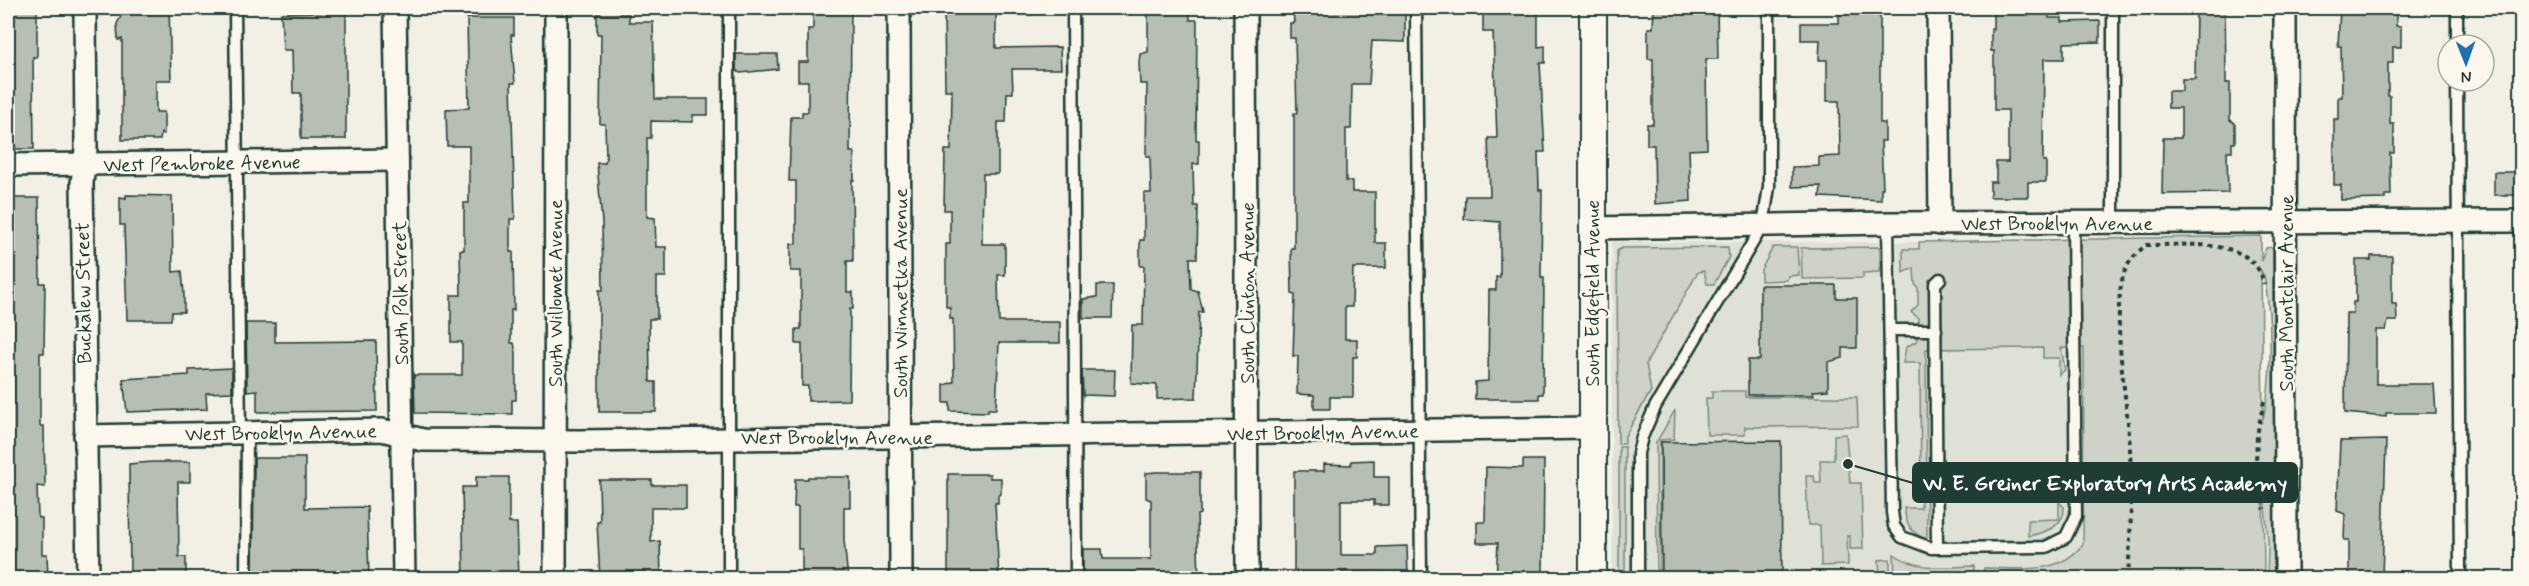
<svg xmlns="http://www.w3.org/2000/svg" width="2529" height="586" viewBox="0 0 2529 586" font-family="Mynerve,sans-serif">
<rect width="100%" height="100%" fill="#f2f0e5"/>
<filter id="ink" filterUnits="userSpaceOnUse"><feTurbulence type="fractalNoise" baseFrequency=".0167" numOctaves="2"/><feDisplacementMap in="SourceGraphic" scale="12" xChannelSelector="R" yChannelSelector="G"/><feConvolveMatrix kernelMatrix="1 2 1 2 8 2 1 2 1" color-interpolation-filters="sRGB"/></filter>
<g filter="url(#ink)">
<polygon fill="#e0e1d6" points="1612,242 1919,242 1918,349 2084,347 2082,578 1612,578"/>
<g fill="#cfd2c8" stroke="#77887e" stroke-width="1.5" fill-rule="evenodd">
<path d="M2261,236v25l5,-13 6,-1 1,3 1,328h-7l1,-36 -5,-59 1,95h-280v-10c36,0 75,8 99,-24l1,-196h-23l4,22 -6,5v-17h-16v-10l-117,1 1,190c-16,-5 -21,-15 -23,-31h17l-1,-145h-17l3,-16 11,-6 1,-23 -7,-6 7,-7v-17l-3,-4 -1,-16 -11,5v-24h16v-7zM2261,271l3,5c8,43 9,101 -1,143z"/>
<polygon points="1728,247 1729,257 1714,284 1707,284 1704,271 1698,272 1646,364 1651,391 1625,436 1625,444 1618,444 1617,251 1622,248"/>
<polygon points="1773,247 1797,247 1799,275 1788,276 1787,280 1761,281 1761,270"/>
<polygon points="1880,247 1880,272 1863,273 1863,278 1802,279 1801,248"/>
<polygon points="1712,391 1745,391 1745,397 1857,397 1858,426 1745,427 1745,435 1707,435 1706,398 1712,398"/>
<polygon points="1675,410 1674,439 1660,440 1660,578 1657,578 1656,443"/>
<polygon points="1846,434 1850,483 1861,483 1863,549 1850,549 1850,536 1847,536 1848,565 1821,566 1820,525 1808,525 1806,476 1814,476 1815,483 1821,483 1820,460 1834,460 1834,435"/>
<rect x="1619" y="447" width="6" height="131"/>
<path d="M2059,502l5,5c1,19 -19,26 -36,29v-16l31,-1z"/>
<path d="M1894,554c25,17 51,13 80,12v12h-79z"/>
<polygon points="1890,559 1890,578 1880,578 1879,560"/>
</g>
<g fill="#b7beb3" stroke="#1f3d34" stroke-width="1.5">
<polygon points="8,8 37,8 37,57 33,57 34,149 15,149 14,142 8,142"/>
<polygon points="121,8 169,8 171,80 156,80 156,112 164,112 164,134 161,133 160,140 122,140 122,39 118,40 117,24 121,16"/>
<polygon points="346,8 346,139 301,139 301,93 293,93 292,50 283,50 281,13 321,12 321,9"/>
<polygon points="813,8 851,8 850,152 854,152 854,180 852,180 853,261 847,261 847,292 853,292 853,309 850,309 849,400 808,401 808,386 802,386 802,344 796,344 796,329 801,329 801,271 790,271 790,244 796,244 796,181 789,181 791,117 802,117 802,112 808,112 808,81 798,81 798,62 808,62 808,29 813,29"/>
<polygon points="944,8 996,8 996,48 1060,47 1061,69 1012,69 1013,93 1007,93 1006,122 998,122 998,174 983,174 982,244 1005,244 1005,275 998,275 999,322 1060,322 1060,343 999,343 996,409 988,409 988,412 950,411 950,403 944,403 944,385 954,382 953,319 950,319 950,307 946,307 946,244 950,244 950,210 944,210 945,150 951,150 952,90 945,90"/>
<polygon points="1148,8 1190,11 1190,20 1197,20 1196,140 1199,140 1199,164 1193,164 1194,206 1198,206 1197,258 1190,258 1191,289 1198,291 1203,312 1199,312 1196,398 1157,399 1157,385 1131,383 1132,325 1143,325 1144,266 1140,266 1140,240 1144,240 1144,193 1151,193 1150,156 1146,156 1147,84 1140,84 1139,63 1140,54 1148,52"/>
<polygon points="1329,8 1405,8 1405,42 1372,41 1369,84 1352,84 1351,129 1346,129 1346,181 1352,181 1352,192 1375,192 1375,243 1386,243 1386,268 1353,268 1352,307 1345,307 1345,339 1357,339 1357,357 1353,357 1353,397 1330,397 1330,409 1314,409 1314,395 1297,394 1298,356 1293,356 1295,295 1292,294 1291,248 1294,248 1294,113 1297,113 1295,38 1290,38 1290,23 1294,23 1293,10"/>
<polygon points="1483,8 1538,8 1538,47 1545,46 1545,63 1540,63 1545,152 1538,152 1539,190 1542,190 1541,278 1544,278 1543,394 1539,394 1539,399 1475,399 1475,382 1488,381 1489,290 1496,290 1496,277 1500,277 1500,222 1464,219 1465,196 1490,196 1488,138 1497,138 1493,32 1483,32"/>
<polygon points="1654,8 1717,8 1718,59 1706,59 1707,149 1689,150 1691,201 1655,204 1654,145 1647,145 1647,124 1653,124 1653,59 1648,59 1648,28 1653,28"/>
<polygon points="1839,8 1880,8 1880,123 1885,123 1885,141 1881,141 1883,188 1881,188 1881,200 1820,197 1821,186 1792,187 1792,167 1819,166 1819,157 1840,156 1839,101 1827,101 1827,60 1819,60 1820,40 1801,40 1801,23 1839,23"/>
<polygon points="1993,8 2048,8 2049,18 2062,18 2062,22 2100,21 2100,42 2064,43 2064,59 2044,59 2043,161 2046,161 2046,182 2028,182 2028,197 1990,197 1990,182 1996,182 1996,162 2008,162 2008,110 1994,110 1994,51 1991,51 1991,29 1993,29"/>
<polygon points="2196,8 2225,8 2226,76 2226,83 2230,83 2230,120 2235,123 2235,143 2232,143 2232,151 2227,151 2228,193 2162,194 2163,138 2181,138 2181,108 2168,108 2168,91 2182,91 2182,79 2195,79"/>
<polygon points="2340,8 2396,8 2396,26 2401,26 2401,47 2393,47 2393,63 2388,63 2388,96 2390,96 2390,124 2394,124 2394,153 2390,153 2391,195 2385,195 2385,199 2341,200 2341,185 2334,185 2334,119 2338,119 2338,97 2342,97 2341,46 2338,46"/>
<polygon points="597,14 629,14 629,22 653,22 655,99 708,99 708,115 693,115 693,122 651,121 651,138 647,138 647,217 655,218 656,247 666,247 666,277 657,277 657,319 649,319 650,382 656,382 656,412 599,412 599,290 603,290 602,223 597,163 605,163 606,158 605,124 600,124 601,34 597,34"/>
<polygon points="467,18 514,18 514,35 511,35 515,83 511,83 515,219 510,219 510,252 513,252 514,310 511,310 511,343 514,343 516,353 516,400 512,400 512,414 415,413 414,375 462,375 462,342 451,342 451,295 461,295 460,250 464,250 464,203 469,203 469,146 447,146 446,109 469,108"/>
<polygon points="736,54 777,54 778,69 740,73 736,70"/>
<rect x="2494" y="172" width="22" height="23"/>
<polygon points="126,195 172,196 173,272 182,271 184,294 184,312 172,312 171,320 127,320 124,225 120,225 120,197 126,198"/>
<polygon points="13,198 39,198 40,283 45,283 44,353 40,353 40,426 44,426 45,487 37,486 38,518 42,518 42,554 47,554 48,579 8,579 8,203 14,204"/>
<polygon points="2371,256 2392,256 2392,304 2396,304 2397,321 2388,321 2386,330 2376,330 2376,384 2434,384 2436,413 2386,413 2386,417 2345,413 2346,313 2353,313 2353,302 2356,302 2356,260 2371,260"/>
<polygon points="1097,285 1113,285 1112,318 1083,318 1083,299 1097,297"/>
<polygon points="1760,285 1836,285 1836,298 1857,298 1857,348 1843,348 1843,358 1828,362 1828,390 1813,391 1814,395 1748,395 1748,360 1760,360"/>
<polygon points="246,323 275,323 275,342 376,341 377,411 257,412 257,390 247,391"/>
<polygon points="232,368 232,392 206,393 207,409 127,412 123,379 189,375 189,370"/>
<polygon points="1082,370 1115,370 1114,396 1083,395"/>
<polygon points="2386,440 2382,579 2349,579 2349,540 2344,540 2345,514 2337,511 2340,441"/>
<polygon points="1781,441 1782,579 1662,579 1661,442"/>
<polygon points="254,458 305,458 305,508 367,507 369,579 253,579"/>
<polygon points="1374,460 1374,477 1389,477 1389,505 1374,505 1374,500 1341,500 1341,555 1377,555 1377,547 1407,546 1408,577 1381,577 1381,573 1342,572 1342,579 1294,579 1294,471 1324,471 1324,464 1351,465 1351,461"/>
<polygon points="1523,460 1544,460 1543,572 1525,574 1525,579 1496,579 1498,543 1477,543 1477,522 1485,522 1486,467 1523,468"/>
<polygon points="152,462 190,462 190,482 178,482 179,557 186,557 186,579 130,579 129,464"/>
<polygon points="1156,472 1200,472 1200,514 1197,515 1199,579 1083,579 1083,549 1102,549 1103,559 1151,559 1151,500 1146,498 1146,473"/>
<polygon points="948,474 990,474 990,478 1001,478 1001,494 998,495 998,503 995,503 999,579 948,579"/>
<polygon points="476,477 509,477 509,523 517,523 519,579 464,579 462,487 476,487"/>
<polygon points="808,477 850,477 850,507 844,507 844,540 848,579 802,579 802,549 798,549 798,507 794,507 795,479 808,479"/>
<polygon points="599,480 652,480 652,485 686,485 686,508 651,508 651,542 660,541 661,579 600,579 597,522 600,522"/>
</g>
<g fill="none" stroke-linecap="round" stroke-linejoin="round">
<g stroke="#1f3d34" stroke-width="15">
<g id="service">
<polyline points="235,8 240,433"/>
<polyline points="729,8 729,578"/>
<polyline points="1073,8 1076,578"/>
<polyline points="1416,8 1421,578"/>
<polyline points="2457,8 2457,45"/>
<polyline points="2457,81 2460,578"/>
<polyline points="1888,223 1892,512 1894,526 1902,537 1931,548 2046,547 2066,537 2076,516 2073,223"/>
<polyline points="2113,223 2113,8"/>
<polyline points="1890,330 1936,330"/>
<polyline points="1937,548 1935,284 1940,279"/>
<polyline points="246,578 247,433"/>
<polyline points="1638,578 1638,453 1642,437 1655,407 1763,225 1769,187 1769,8"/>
</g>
</g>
<g stroke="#1f3d34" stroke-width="26">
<g id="minor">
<polyline points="85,8 86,149 82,183 88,578"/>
<polyline points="395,8 404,578"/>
<polyline points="899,8 901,578"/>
<polyline points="1245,8 1247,578"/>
<polyline points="1938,8 1940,224"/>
<polyline points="2285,8 2286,578"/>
<polyline points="8,165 397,160"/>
<polyline points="1592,228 1888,223 2522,221"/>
<polyline points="85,436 382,430 423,440 579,441 1591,428"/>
<polyline points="555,578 556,8"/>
</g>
</g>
<g stroke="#1f3d34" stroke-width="30">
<polyline id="tertiary" points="1593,8 1593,578"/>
</g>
<g stroke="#1f3d34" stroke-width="4" stroke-dasharray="4.5 4.5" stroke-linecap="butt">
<polyline points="2264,401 2257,435 2256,462 2264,509"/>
<path d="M2128,578c3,-51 5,-103 0,-155 -4,-40 -16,-112 -4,-150 4,-12 13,-20 22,-28 39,1 109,-10 118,40"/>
</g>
<use href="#service" stroke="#fbf7ec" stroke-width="10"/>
<use href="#minor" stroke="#fbf7ec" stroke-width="21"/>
<use href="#tertiary" stroke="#fbf7ec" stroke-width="26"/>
</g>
</g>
<g text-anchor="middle" stroke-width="5" stroke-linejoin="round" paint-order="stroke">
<g font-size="20" fill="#1f3d34" stroke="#fbf7ec">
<text transform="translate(202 163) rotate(-1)" y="7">West Pembroke Avenue</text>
<text x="2057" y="230">West Brooklyn Avenue</text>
<text transform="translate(83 293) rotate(-91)" y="7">Buckalew Street</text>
<text transform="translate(400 293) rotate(-91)" y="7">South Polk Street</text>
<text transform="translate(555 293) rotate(-90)" y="7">South Willomet Avenue</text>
<text transform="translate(900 293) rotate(-90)" y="7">South Winnetka Avenue</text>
<text transform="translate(1247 293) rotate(-90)" y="7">South Clinton Avenue</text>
<text transform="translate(1592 293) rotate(-90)" y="7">South Edgefield Avenue</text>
<text transform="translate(2286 293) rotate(-90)" y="7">South Montclair Avenue</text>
<text transform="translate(281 432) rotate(-1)" y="7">West Brooklyn Avenue</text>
<text transform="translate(1323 432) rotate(-1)" y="7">West Brooklyn Avenue</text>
<text x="837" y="444">West Brooklyn Avenue</text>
</g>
</g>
<path fill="none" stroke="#1f3d34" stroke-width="2" d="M1848 464L1913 483"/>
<circle fill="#1f3d34" stroke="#fbf7ec" stroke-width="2" cx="1848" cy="464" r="6"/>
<rect fill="#1f3d34" stroke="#1f3d34" stroke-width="2" x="1913" y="463" width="384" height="39" rx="6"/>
<g font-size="21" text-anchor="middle" font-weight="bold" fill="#fff">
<text x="2105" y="490">W. E. Greiner Exploratory Arts Academy</text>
</g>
<rect width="2529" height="586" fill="none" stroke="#fbf7ec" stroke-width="30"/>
<rect x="15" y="15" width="2499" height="556" fill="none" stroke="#1f3d34" stroke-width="2" filter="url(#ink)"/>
<g transform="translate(2466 63) rotate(179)"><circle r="28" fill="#fbf7ec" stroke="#a3ada2" stroke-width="1.5"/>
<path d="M0-4.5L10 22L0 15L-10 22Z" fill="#1f6fb2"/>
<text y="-9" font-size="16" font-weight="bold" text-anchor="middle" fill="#1f3d34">N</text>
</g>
</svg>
